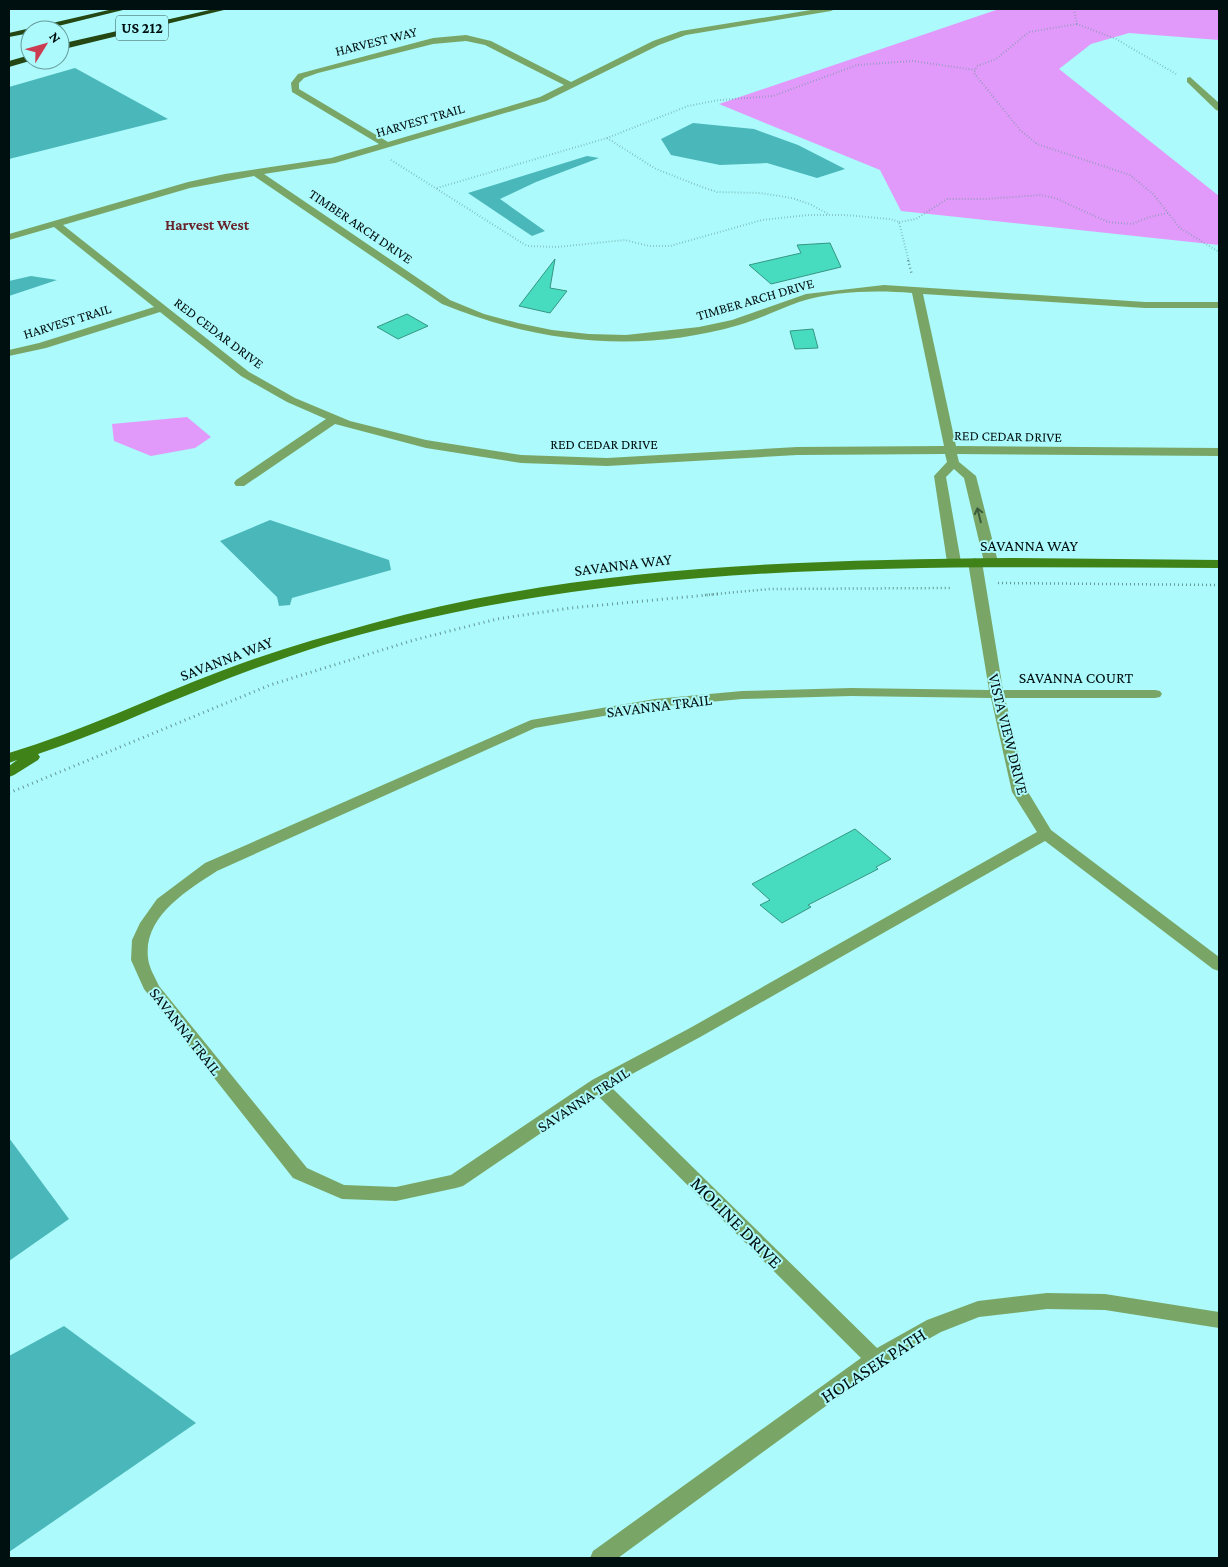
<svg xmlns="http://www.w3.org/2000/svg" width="1228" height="1567" viewBox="0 0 1228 1567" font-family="'Crimson Pro',serif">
<rect width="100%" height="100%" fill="#acfafb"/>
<g fill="#e19af9">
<polygon points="999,9 1219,9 1219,40 1129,33 1091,44 1059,69 1219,196 1219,245 901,211 880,170 719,104"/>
<polygon points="187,417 211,437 195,448 151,456 114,441 112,424"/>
</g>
<g fill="#4ab7ba">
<polygon points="75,68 168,119 9,159 9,87"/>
<polygon points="693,123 754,129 798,145 845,169 817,178 767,163 720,165 671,155 661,139"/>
<polygon points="587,156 599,158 536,182 500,199 545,231 532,236 468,193"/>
<polygon points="31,276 57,280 9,296 9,281"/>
<polygon points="270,520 389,560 391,570 292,598 290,605 279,606 277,597 220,541"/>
<polygon points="9,1138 69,1219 9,1261"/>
<polygon points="64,1326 196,1423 9,1552 9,1356"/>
</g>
<g fill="#47dcbf" stroke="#359783">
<polygon points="830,243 841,267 771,284 749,265 801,253 797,245"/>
<polygon points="555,259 550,288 567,291 550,313 519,306"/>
<polygon points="407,314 428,326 398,339 377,327"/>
<polygon points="813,329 818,348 795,349 790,331"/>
<polygon points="855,829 891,859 876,867 878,869 808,905 811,907 782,923 760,905 770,900 752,884"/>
</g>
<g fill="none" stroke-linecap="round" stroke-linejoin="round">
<g stroke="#65999a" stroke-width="2" stroke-dasharray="0.5 2.5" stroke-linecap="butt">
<polyline points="1074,9 1077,24 1116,39 1176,74"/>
<polyline points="1077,24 1029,32 996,59 977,66 974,73 1020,130 1037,144 1130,175 1153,194 1180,228 1219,252"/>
<polyline points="607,138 656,169 702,187 717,192 760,193 792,198 812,205 828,214"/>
<polyline points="391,160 527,246 557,247 625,240 649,246 670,246 762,220 808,215 844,215 890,219 899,222 909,262"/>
<polyline points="437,188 607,138 688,106 719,100 773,96 857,65 913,61 975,70"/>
<polyline points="899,222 916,219 947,199 985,199 1040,195 1055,198 1108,222 1132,224 1149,217 1168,213"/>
</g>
<g stroke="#65999a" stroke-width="2.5" stroke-dasharray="1 3" stroke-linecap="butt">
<polyline points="908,260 912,275"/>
<polyline points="998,583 1219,585"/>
<polyline points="705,595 770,589 952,588"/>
</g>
<polyline stroke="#65999a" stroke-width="3" stroke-dasharray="1 4" stroke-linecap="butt" points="9,793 270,685 414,640 497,619 570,608 718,594"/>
<g fill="#79a667" fill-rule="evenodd">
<path d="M817,9h18l-4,2 -145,24 -27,10 -113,56 -211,62 -71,11 186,126 34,14 34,9 34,7 37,4 37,1 73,-8 33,-7 74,-26 78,-9 261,17h74v6h-74l-222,-14 33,152 263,2v8l-262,-2 2,8 17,14 22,86 -7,4 -7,-4 -20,-84 -10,-9 -8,8 15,85 -7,4 -7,-4 -13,-86 13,-14 -2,-8 -148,1 -190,11 -86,-3 -95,-15 -91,-24 -91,62h-8l-2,-3 2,-3 90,-61 -39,-17 -46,-26 -81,-64 -114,36 -37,8v-6l30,-7 115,-36 -100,-80 -45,13v-6l179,-52 37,-8 106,-16 48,-14 -87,-52 -1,-9 7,-9 135,-36 33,-3 25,6 80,41 82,-41 28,-10zM466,41l19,4 79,40 -24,12 -152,45 -89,-53v-6l5,-5 14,-5 115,-29zM254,176l188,128c95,39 197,50 297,21 21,-6 40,-16 60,-23 35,-11 77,-12 113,-9l32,153 -147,1 -190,11 -86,-3 -95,-15 -76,-19 -55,-23 -46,-26 -186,-147 127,-37z"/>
<polygon points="1190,77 1219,103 1219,111 1216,110 1187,82 1187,78"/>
<path d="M975,558l7,4 21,128h152l5,1 2,3 -2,3 -5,1h-150l23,94 23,38 168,127v14l-6,-2 -168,-128 -343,195 -92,50 267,262 50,-28 51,-19 69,-8 58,1 114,18v16l-114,-18 -58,-1 -68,8 -38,15 -59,33 -264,193h-28l3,-7 268,-193 -264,-263 -134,91 -7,2 -60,13 -54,-2 -49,-21 -149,-189 -13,-29 1,-20 8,-17 17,-24 48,-36 326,-143 124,-21 87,-8 109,-3 138,2 -21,-128zM851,696l140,2 21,94 25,40 -347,196 -98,52 -141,95 -55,12 -52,-2 -37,-17 -148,-182c-4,-9 -10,-18 -11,-28 -5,-42 40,-68 69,-87l318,-143 120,-21 87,-8z"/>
</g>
<path fill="#3f8318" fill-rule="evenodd" d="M1012,558l207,2v8c-275,-1 -551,-9 -821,57 -65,15 -129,37 -191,62 -56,22 -111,48 -169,67l2,3 -2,3 -24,15 -5,2v-11l8,-6 -8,3v-10c73,-22 141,-55 212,-82 49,-19 99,-33 149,-47 208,-58 427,-64 642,-66z"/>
<g fill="#244713" fill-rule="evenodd">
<polygon points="113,9 127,9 42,30 30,30 30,33 9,37 9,33"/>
<polygon points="214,9 228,9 60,50 60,44"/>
<polygon points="30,55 30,60 33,60 9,67 9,61"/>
</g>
</g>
<defs><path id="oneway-shaft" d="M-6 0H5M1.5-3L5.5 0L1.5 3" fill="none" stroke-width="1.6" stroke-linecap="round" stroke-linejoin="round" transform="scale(1.25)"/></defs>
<use stroke="#3c5a3c" href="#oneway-shaft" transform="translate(979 515) rotate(-104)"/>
<g text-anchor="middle" stroke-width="4" stroke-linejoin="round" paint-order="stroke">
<g font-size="14" fill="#000f10" stroke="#acfafb">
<text transform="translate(376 41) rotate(-14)" y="5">HARVEST WAY</text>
<text transform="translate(420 120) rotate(-16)" y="5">HARVEST TRAIL</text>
<text transform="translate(361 226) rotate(34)" y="5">TIMBER ARCH DRIVE</text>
<text transform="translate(755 299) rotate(-16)" y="5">TIMBER ARCH DRIVE</text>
<text transform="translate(67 321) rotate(-17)" y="5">HARVEST TRAIL</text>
<text transform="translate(219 333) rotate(37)" y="5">RED CEDAR DRIVE</text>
<text transform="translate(1008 436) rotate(1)" y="5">RED CEDAR DRIVE</text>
<text x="604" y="449">RED CEDAR DRIVE</text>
</g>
<rect fill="#acfafb" stroke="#345656" stroke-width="1" x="116" y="15.5" width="52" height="25" rx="4"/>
<g font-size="15" font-weight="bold" fill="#000f10">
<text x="142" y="33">US 212</text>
</g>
<g font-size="15" font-weight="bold" fill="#69232a" stroke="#acfafb">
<text x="207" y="230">Harvest West</text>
</g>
<g font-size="16" fill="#000f10" stroke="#acfafb">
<text x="1029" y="551">SAVANNA WAY</text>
<text transform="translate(623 564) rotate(-7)" y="6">SAVANNA WAY</text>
<text transform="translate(226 658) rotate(-21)" y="6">SAVANNA WAY</text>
<text x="1076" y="683">SAVANNA COURT</text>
<text transform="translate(659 705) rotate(-7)" y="6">SAVANNA TRAIL</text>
<text transform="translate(1009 734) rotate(76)" y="6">VISTA VIEW DRIVE</text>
<text transform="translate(186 1031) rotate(52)" y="6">SAVANNA TRAIL</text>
<text transform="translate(583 1099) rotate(-33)" y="6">SAVANNA TRAIL</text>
</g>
<g font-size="19" fill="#000f10" stroke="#acfafb">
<text transform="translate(737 1222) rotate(45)" y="7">MOLINE DRIVE</text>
<text transform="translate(873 1365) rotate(-33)" y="7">HOLASEK PATH</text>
</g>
</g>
<rect width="1228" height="1567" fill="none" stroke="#000f10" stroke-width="20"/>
<g transform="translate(45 45) rotate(53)"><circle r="24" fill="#acfafb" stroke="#679c9d"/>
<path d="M0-4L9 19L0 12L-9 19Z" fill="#cc3c50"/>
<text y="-8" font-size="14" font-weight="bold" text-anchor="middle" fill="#000f10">N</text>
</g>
</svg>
